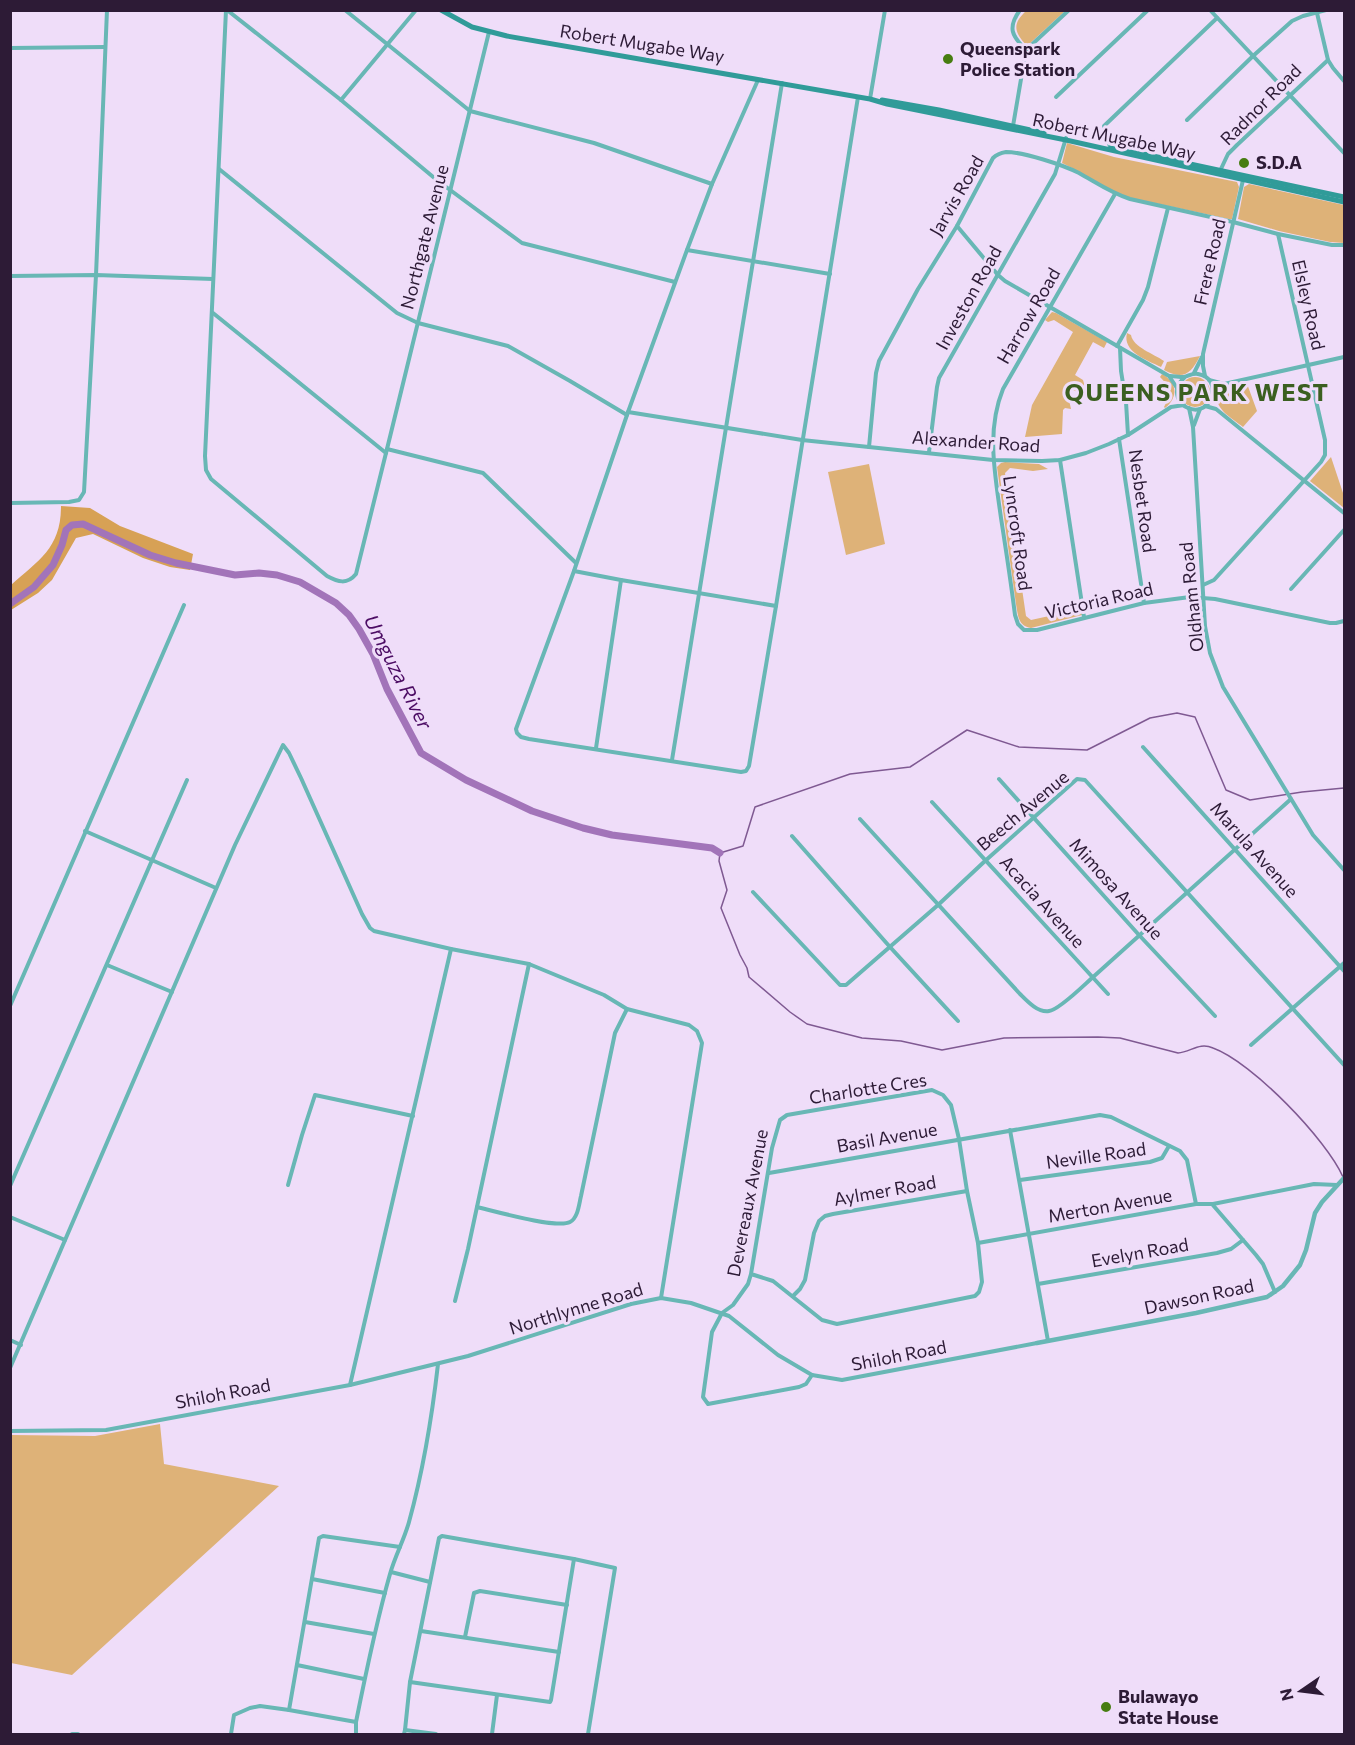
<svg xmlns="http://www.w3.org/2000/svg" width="1355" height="1745" viewBox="0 0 1355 1745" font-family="Commissioner,sans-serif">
<rect width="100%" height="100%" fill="#efddf9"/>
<g fill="#deb278">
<path d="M1026,11v-1l39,1 -38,35c-13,-14 -15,-22 -1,-35z"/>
<path d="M1067,143l47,14 123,25 2,5 -7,32h-3l-98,-21c-25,-8 -46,-24 -69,-35z"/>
<polygon points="1249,184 1344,205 1344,243 1330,242 1279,231 1238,219 1244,187"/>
<polygon points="1052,312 1056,313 1107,342 1104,348 1093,342 1075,375 1083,380 1086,390 1078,392 1073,390 1071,392 1069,400 1071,409 1065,408 1063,410 1062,434 1025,437 1032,405 1073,332 1054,320 1048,322 1045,320"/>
<path d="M1127,333l4,2c2,12 23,19 33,26l-3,6c-14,-7 -39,-15 -34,-34z"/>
<path d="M1200,356c-9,17 -16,25 -36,14l3,-8z"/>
<path d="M1162,374c15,8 17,23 3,34l-1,-1c7,-12 6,-21 -4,-30z"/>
<circle cx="1195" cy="392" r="15"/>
<path d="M1246,381l11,30 -14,16c-11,-9 -28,-17 -26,-33l9,-8z"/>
<polygon points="1331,457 1343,493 1344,508 1310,481"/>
<path d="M1005,462l34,2 9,5 -15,2 -23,-3 -5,5 21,143 5,4 50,-11 1,6 -51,13c-13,-2 -13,-13 -15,-24l-19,-137 4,-4z"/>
<polygon points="869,464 885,544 846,555 828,472"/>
<polygon points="160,1424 164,1464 279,1486 72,1675 11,1663 11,1435 95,1436"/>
</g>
<path fill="#d7a155" d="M61,506l29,2 30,18 73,28 -3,16 -20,-3 -27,-9 -50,-24 -17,4 -24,42 -14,13 -27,17v-25c28,-25 50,-37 50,-79z"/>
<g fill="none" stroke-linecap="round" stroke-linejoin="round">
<path stroke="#7f5992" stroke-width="1.5" d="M1343,1177c-16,-37 -91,-115 -130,-129 -14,-6 -22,4 -35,5l-58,-15 -22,-1 -94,1 -62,12 -41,-9 -39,-3 -55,-14 -17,-12 -41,-35 -2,-9 -7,-13 -19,-47 6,-18 -8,-29 1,-8 23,-7 12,-39 95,-33 60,-7 57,-37 52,17 68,3 63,-32 27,-5 18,4 31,73 24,10 52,-8 42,-4"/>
<polyline stroke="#a274b9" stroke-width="7" points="10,604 34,587 53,565 62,545 66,530 72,525 83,524 150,555 176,563 235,575 259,573 277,575 300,582 336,603 349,615 359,629 373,654 387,689 421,753 466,780 532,811 583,828 612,835 712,848 720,853"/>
<g stroke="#68b7b5" stroke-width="4">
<path d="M226,10l-21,446 1,14 5,9 116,97c11,6 20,9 29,-2l31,-125 96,24 93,90"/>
<polyline points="227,10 341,100 438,181 522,243 675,282"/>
<polyline points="345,10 470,111 594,143 712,184"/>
<path d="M1020,10c-13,18 -8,26 6,40l43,-40"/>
<polyline points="1210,10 1344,153"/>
<polyline points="1317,13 1328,60 1333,68 1344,81"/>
<polyline points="10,48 105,47"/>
<polyline points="758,80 712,184 687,250 628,412 574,571 516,729 517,733 521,737 529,739 741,772 746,771 749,766 776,606"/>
<polyline points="1056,97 1148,10"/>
<polyline points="870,99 885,10"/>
<polyline points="341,100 416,10"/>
<polyline points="1187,120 1253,56 1292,21 1303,16 1326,10"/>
<polyline points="1013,126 1026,50"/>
<polyline points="1110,147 1104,126 1217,18"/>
<polyline points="219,169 397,313 418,323 508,346 570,381 627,415"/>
<polyline points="1220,171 1228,154 1237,145 1328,60"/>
<path d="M1115,194l-112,195c-17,42 -8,85 -2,129 5,32 10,65 14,97l3,9 6,6h13l107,-27 46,-6 25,2 115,24h6l8,-2"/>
<polyline points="957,226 998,275 1005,281 1169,376 1177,388"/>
<polyline points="687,250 830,274"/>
<polyline points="10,276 96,275 213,279"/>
<polyline points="213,313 386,453"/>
<polyline points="1117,346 1143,300 1148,287 1168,208"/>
<polyline points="1120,348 1121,371 1126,402 1128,435"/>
<polyline points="1194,373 1202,357"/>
<path d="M1170,376c4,0 9,1 14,1 5,-1 8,-4 14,-3 26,4 14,44 -10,34 -5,-2 -8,-6 -10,-10 -3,-9 1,-16 7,-21"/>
<polyline points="1205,376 1203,366 1203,354 1243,180"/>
<polyline points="1209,380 1224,384 1344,357"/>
<polyline points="1205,406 1216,409 1344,513"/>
<polyline points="1189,408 1193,427 1205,626 1210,653 1223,687 1313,835 1344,870"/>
<polyline points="628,412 802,440 993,460 1042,461 1060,460 1086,453 1109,444 1128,435 1171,407 1184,405"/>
<polyline points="1194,425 1200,409"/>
<polyline points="1119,439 1144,603"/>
<path d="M869,447l7,-74 3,-12 39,-72 39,-63 36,-68c4,-4 7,-5 13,-6 18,0 57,13 73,21 18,10 32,20 51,26l103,23 45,12 54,11h12"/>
<polyline points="387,449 489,32"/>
<polyline points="929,452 937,387 939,378 1055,174 1066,138"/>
<polyline points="1060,460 1084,617"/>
<polyline points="10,503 69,502 79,500 84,492 96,275 107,10"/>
<polyline points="574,571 621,580"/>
<polyline points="1203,585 1214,580 1321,462 1325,455 1325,440 1278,234"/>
<polyline points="1291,589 1344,530"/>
<polyline points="1143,747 1344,971"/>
<polyline points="596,748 621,580 776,606 858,97"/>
<polyline points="672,760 782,83"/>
<polyline points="999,779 1139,935 1215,1016"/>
<polyline points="932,802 1108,994"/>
<path d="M860,819l160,175c7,7 18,19 29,17 10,-1 35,-26 43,-33l199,-179"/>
<polyline points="85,831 216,888"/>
<polyline points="792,836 890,947 958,1021"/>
<polyline points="753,892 840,985 846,985 938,905 985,861 1077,779 1085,780 1344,1065"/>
<polyline points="107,965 172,992"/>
<polyline points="10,1006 184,605"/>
<polyline points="1251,1045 1344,963"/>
<polyline points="1010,1130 1048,1341"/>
<polyline points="769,1173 1100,1115 1111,1117 1180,1151 1187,1160 1196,1204"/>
<polyline points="1020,1180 1150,1162 1162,1158 1169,1146"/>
<polyline points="288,1185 302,1135 315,1095 413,1116"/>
<polyline points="10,1186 187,780"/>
<polyline points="1213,1204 1314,1184 1337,1185"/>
<path d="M477,1207c17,4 80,22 93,15 8,-4 9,-18 11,-26l34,-163 12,-24"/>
<polyline points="10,1217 65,1240"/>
<polyline points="978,1243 1196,1204 1212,1204 1256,1255 1263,1264 1275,1292"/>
<polyline points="751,1274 773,1281 822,1320 837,1324 975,1296 979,1292 982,1282 978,1243 967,1191 959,1139 951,1105 943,1095 932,1090 787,1115 780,1120 772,1148 751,1274 748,1284 733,1305 722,1313 712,1332 703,1397 708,1404 799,1387 806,1384 812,1375 842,1380 1037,1343"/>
<polyline points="1038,1284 1217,1253 1231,1249 1243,1240"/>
<polyline points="793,1296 800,1289 805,1280 814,1233 819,1221 825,1216 833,1214 967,1191"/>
<polyline points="455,1301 468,1249 529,964"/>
<polyline points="10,1340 21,1345"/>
<polyline points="10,1368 235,845 283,745 289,753 301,778 362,914 370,928 374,931 451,949 529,964 604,995 627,1009 689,1025 697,1031 702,1043 661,1298"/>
<polyline points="350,1385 451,949"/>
<polyline points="10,1431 106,1430 350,1385 468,1356 631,1304 661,1298 691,1303 729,1316 778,1355 812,1375"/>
<polyline points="391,1572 430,1582"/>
<polyline points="312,1579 385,1593"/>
<polyline points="305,1622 374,1634"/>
<polyline points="421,1631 559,1652"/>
<polyline points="465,1637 474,1593 480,1591 567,1605"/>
<polyline points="297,1665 364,1679"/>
<polyline points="410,1682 550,1702 551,1700 574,1559"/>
<polyline points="289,1710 319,1538 323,1536 400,1547"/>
<polyline points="405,1730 410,1682 439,1538 442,1536 574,1559 615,1568 588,1734"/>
<polyline points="72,1734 78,1734"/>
<polyline points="231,1734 234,1715 250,1708 260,1706 289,1710 356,1722"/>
<path d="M356,1734v-12c10,-50 20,-99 34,-148 5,-18 14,-34 19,-52 14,-51 23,-105 29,-158"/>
<polyline points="404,1734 405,1730 436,1734"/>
<polyline points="492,1734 497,1695"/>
</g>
<polyline stroke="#68b7b5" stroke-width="4.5" points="1037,1343 1196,1313 1267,1297 1283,1286 1300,1265 1306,1250 1315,1213 1322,1202 1344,1178"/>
<g stroke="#309b99" stroke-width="5">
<polyline points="441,10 472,27 507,36 870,99 887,104 1066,140 1344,202"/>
<polyline points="882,100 939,110 1044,133"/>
<polyline points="1111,147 1344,197"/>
</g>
</g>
<g fill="#477d11" stroke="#efddf9" stroke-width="2">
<circle cx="948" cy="59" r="6"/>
<circle cx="1244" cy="163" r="6"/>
<circle cx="1106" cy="1707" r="6"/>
</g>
<g text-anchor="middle" stroke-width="6" stroke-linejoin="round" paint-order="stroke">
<g font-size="18" fill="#2d1b36" stroke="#efddf9">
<text transform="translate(642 44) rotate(9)" y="6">Robert Mugabe Way</text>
<text transform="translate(1261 105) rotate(-45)" y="6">Radnor Road</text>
<text transform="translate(1114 137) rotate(12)" y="6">Robert Mugabe Way</text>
<text transform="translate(957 196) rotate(-60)" y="6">Jarvis Road</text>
<text transform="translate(425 237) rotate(-76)" y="6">Northgate Avenue</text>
<text transform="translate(1210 262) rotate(-77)" y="6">Frere Road</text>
<text transform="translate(969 298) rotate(-61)" y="6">Investon Road</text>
<text transform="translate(1308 305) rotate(77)" y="6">Elsley Road</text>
<text transform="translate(1029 316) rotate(-60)" y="6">Harrow Road</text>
<text transform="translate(976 442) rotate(4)" y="6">Alexander Road</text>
<text transform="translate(1142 501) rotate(82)" y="6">Nesbet Road</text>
<text transform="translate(1017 533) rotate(82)" y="6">Lyncroft Road</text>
<text transform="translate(1192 597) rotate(-96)" y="6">Oldham Road</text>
<text transform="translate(1099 601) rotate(-13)" y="6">Victoria Road</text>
<text transform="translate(1023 811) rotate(-40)" y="6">Beech Avenue</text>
<text transform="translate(1254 850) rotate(48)" y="6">Marula Avenue</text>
<text transform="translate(1116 889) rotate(48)" y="6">Mimosa Avenue</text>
<text transform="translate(1042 902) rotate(48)" y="6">Acacia Avenue</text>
<text transform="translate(868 1089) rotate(-9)" y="6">Charlotte Cres</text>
<text transform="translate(887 1138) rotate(-10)" y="6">Basil Avenue</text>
<text transform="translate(1096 1156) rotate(-8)" y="6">Neville Road</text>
<text transform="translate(885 1191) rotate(-10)" y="6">Aylmer Road</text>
<text transform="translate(748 1203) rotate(-79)" y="6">Devereaux Avenue</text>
<text transform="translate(1110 1206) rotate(-10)" y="6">Merton Avenue</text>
<text transform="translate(1140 1253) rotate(-10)" y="6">Evelyn Road</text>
<text transform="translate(1199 1297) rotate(-12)" y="6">Dawson Road</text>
<text transform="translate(576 1309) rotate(-17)" y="6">Northlynne Road</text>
<text transform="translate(899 1356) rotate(-11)" y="6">Shiloh Road</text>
<text transform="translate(223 1394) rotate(-11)" y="6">Shiloh Road</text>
</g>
<g font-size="18" font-weight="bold" fill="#2d1b36" stroke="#efddf9" text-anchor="start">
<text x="960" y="55">Queenspark<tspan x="960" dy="21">Police Station</tspan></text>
<text x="1256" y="169">S.D.A</text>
<text x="1118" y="1703">Bulawayo<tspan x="1118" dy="21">State House</tspan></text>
</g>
<g font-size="20" font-style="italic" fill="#4c0d64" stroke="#efddf9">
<text transform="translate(398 672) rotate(63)" y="7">Umguza River</text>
</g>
<g font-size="24" font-weight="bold" letter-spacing="1.5" fill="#3b5f20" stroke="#efddf9">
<text x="1197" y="401">QUEENS PARK WEST</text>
</g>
</g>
<rect width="1355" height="1745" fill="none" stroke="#2d1b36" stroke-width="24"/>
<g transform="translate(1301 1691) rotate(256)" stroke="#efddf9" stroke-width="4.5" paint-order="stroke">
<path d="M0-4.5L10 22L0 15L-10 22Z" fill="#2d1b36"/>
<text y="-9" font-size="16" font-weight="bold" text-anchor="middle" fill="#2d1b36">N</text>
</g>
</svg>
